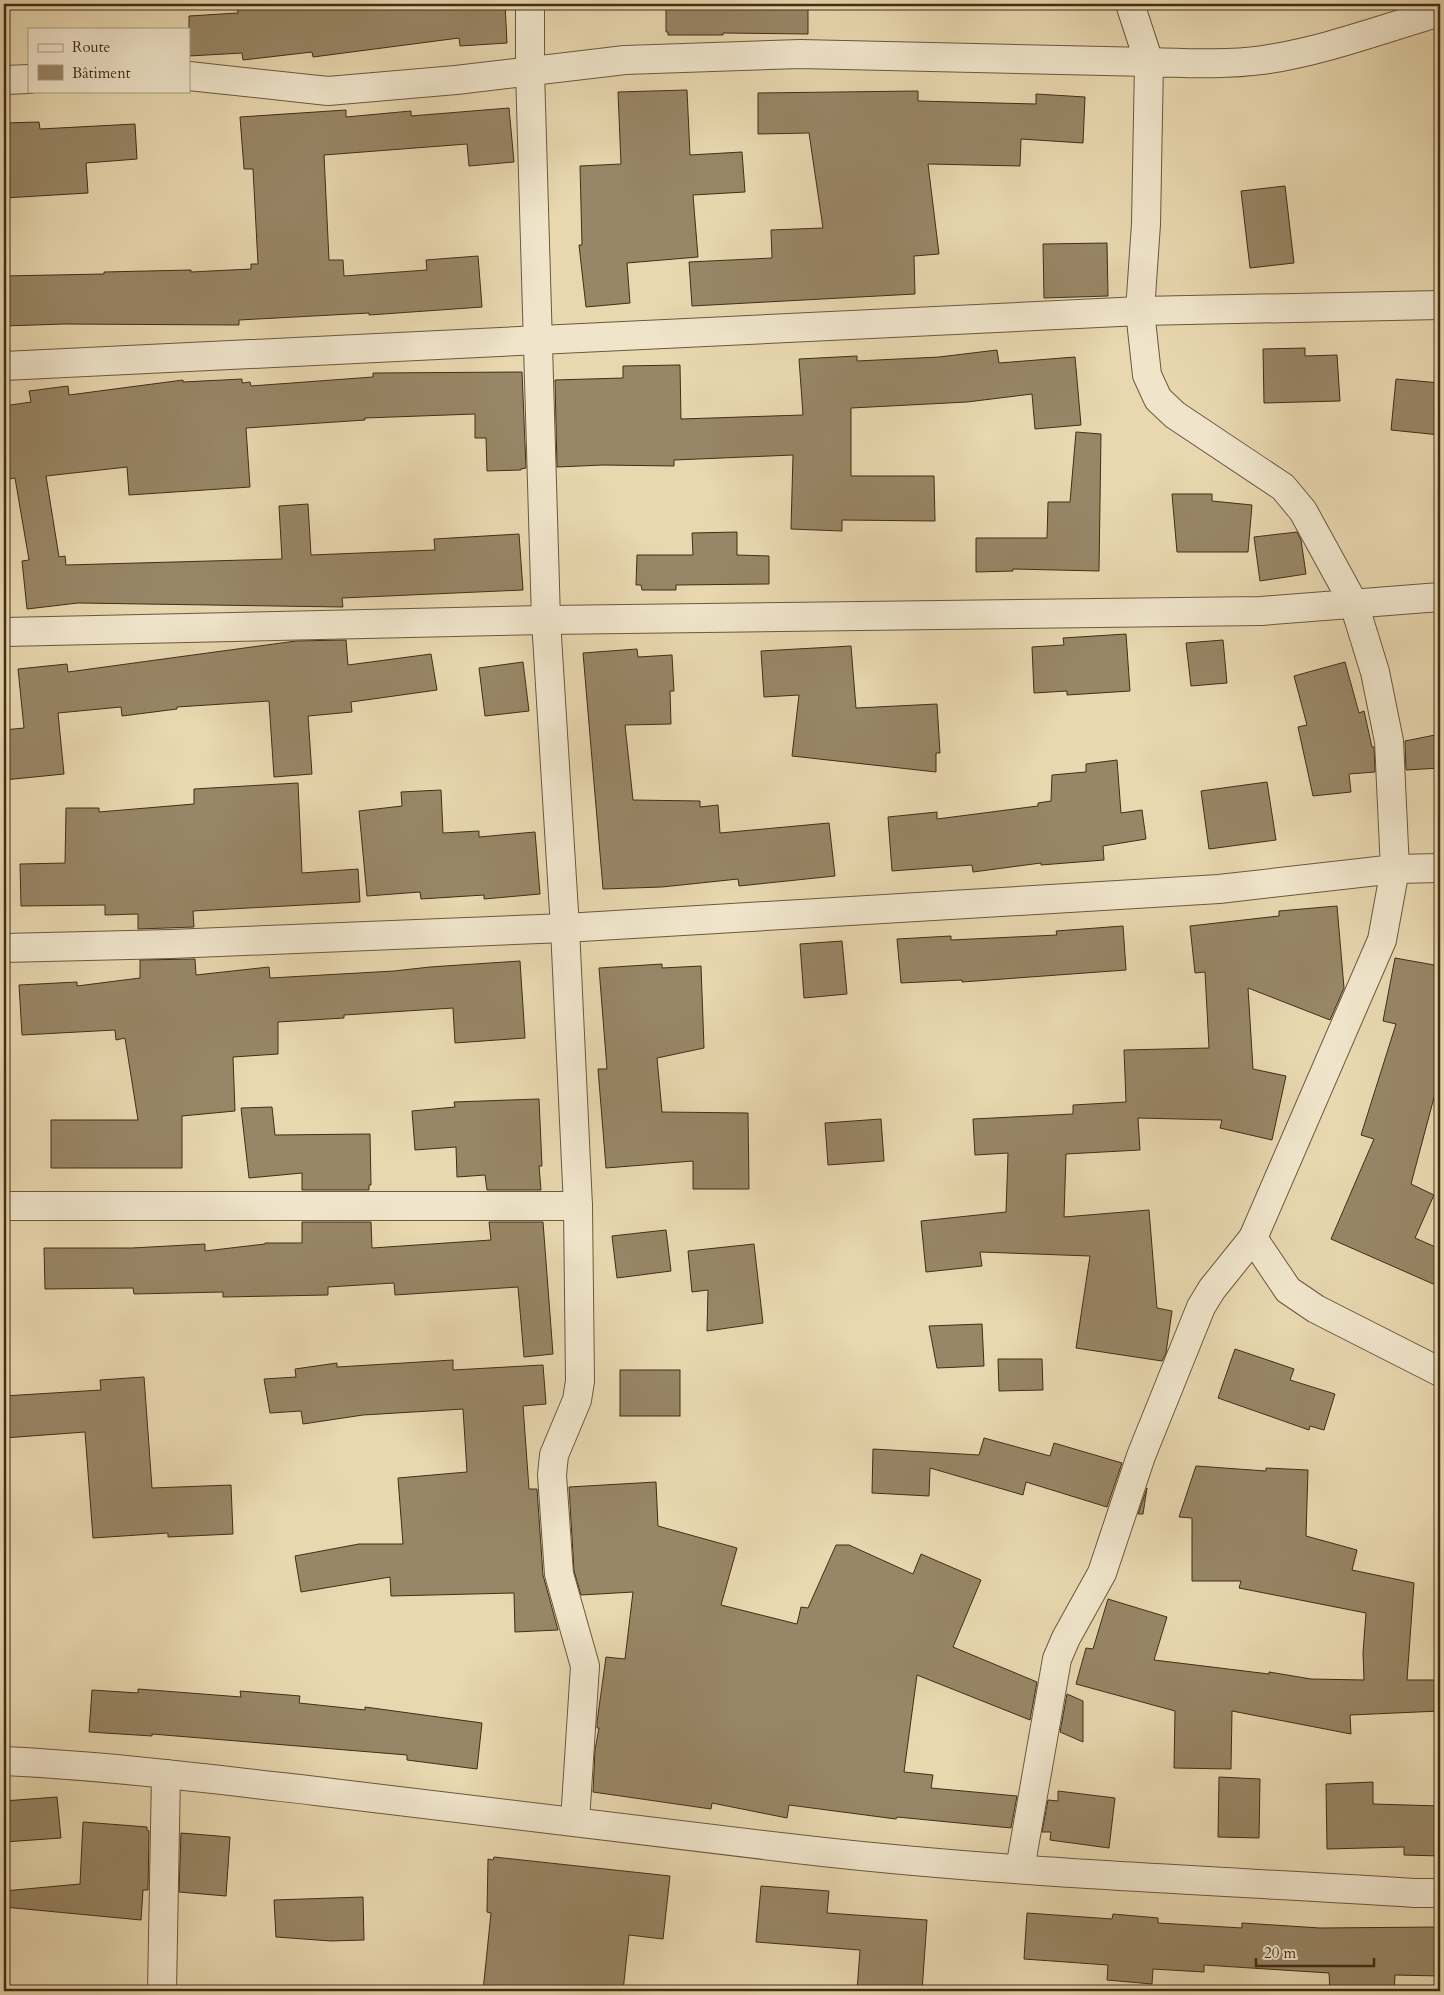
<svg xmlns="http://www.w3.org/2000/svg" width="1444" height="1995" viewBox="0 0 1444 1995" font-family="Cardo,serif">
<rect width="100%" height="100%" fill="#e8d7af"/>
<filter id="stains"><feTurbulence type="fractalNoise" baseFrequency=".004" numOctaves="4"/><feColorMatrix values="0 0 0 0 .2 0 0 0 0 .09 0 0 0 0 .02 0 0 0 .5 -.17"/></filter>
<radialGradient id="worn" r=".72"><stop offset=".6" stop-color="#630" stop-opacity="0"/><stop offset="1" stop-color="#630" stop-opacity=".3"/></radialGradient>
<g fill="#988666" stroke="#422e17">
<polygon points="237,4 505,4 507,43 460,46 459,38 313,57 312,52 243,60 242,53 189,56 189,16 238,13"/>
<polygon points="666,4 808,4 808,34 723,33 723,35 668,35 668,32 666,32"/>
<polygon points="687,90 690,155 742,152 745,192 693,195 698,257 627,263 630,303 586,307 579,245 582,245 580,166 621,164 618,92"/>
<polygon points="918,91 918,101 1036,104 1036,94 1085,97 1083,143 1021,139 1020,166 928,164 939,254 914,256 915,294 692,306 689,262 772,258 771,230 823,228 809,133 758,134 758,93"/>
<polygon points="509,108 514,162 469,166 467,144 324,155 329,260 343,260 344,276 427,270 426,260 478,256 482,307 369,315 369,313 239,320 239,325 64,324 4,326 4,276 104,274 104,272 191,270 191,272 251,269 251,264 258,264 253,169 244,169 240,117 346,110 346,117 411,111 411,116"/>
<polygon points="39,122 40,129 135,124 137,159 86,163 88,193 4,198 4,123"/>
<polygon points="1285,186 1294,263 1250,268 1241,191"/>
<polygon points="1107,243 1108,296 1044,298 1043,244"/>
<polygon points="1305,348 1305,356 1337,355 1340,401 1264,403 1263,349"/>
<polygon points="997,350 999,363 1075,357 1081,425 1035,429 1032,394 967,402 851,408 851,476 934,476 935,521 842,520 842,531 791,529 793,455 674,460 674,466 603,465 557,467 555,380 623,378 623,366 680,365 681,419 803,415 799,359 857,356 857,361 939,357"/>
<polygon points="522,372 526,468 521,469 521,470 487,471 486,438 475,438 475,414 365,418 365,420 246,428 250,487 129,495 127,467 46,476 59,557 65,556 66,565 282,559 279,506 308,504 311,555 435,550 434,539 519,534 523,590 342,598 343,607 78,603 27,609 22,561 29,560 15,478 4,480 4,406 31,402 29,391 68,386 69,395 183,380 183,382 242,379 242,383 250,382 251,386 373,377 373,373"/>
<polygon points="1396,379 1440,383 1440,435 1391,430"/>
<polygon points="1076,432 1101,434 1099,571 1013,569 1013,571 976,572 976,538 1047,538 1048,502 1070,502"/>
<polygon points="1172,494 1212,494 1212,501 1252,505 1248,552 1177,552"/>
<polygon points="737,532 737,555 769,556 769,584 676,585 676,590 642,590 641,585 636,585 637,555 693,555 692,533"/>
<polygon points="1297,532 1301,540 1306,574 1260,581 1254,537"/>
<polygon points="1126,634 1130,691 1067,695 1067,691 1034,693 1032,647 1064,645 1063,638"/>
<polygon points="346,640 348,665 431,654 437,690 351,702 352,712 308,716 312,774 274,777 269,701 177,707 177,709 122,716 121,707 58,713 64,774 4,780 4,730 24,728 18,669 67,664 68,672 296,641"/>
<polygon points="1223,640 1227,683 1191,686 1186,643"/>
<polygon points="851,646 856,708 937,704 940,753 936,753 936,772 792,756 799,695 764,697 761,651"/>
<polygon points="637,649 638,657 672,655 674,691 670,691 671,724 625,725 633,800 700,801 700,807 718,805 720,833 829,823 835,876 739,886 738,879 662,887 603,889 583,653"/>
<polygon points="523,662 529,711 485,716 479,668"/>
<polygon points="1345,662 1359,713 1364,711 1372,747 1374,747 1375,772 1349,774 1351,792 1313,796 1298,727 1307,725 1294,676"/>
<polygon points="1440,734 1440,768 1406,770 1405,741"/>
<polygon points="1117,760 1121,813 1142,810 1146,839 1103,846 1104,860 1041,865 1041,863 973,872 972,865 892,871 888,817 937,812 937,819 1038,806 1038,803 1051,801 1052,775 1086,772 1086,764"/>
<polygon points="1267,782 1276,840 1209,849 1201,791"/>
<polygon points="298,783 302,873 358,869 360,902 193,911 194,927 138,929 138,914 105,915 105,905 21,906 20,864 65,863 66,808 99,808 99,812 194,804 194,789"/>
<polygon points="441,790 443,833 479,831 479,837 535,832 540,894 484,899 484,895 421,899 420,892 367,896 359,811 402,806 401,792"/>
<polygon points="1337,906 1344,988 1330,1020 1248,988 1253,1069 1286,1076 1272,1140 1220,1128 1222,1120 1138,1118 1140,1150 1066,1154 1064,1217 1149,1210 1157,1308 1172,1311 1166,1353 1162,1361 1076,1348 1090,1256 980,1252 982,1266 926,1272 921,1221 1006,1212 1008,1153 975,1155 973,1119 1073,1114 1073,1105 1126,1102 1124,1050 1209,1048 1205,972 1195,973 1190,926 1279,916 1279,911"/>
<polygon points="1123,926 1126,970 962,982 962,980 901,983 897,939 951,936 951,940 1057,935 1056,931"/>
<polygon points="842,941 847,994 804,998 800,944"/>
<polygon points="1395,958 1440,966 1440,1089 1436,1090 1411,1184 1434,1195 1415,1238 1440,1249 1440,1287 1331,1239 1374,1139 1361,1135 1396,1024 1383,1021"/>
<polygon points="195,959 196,975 269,967 270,978 394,971 430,967 520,961 525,1038 455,1043 453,1008 344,1015 344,1018 278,1022 278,1054 233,1057 235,1111 182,1116 182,1168 51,1168 51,1120 138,1120 125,1038 116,1040 115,1030 22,1035 19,985 77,982 77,986 140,978 140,960"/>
<polygon points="662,964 662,968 701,966 704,1048 657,1058 662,1112 748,1113 749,1189 693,1189 693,1161 606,1168 598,1069 607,1069 599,968"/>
<polygon points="539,1099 542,1166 539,1166 541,1190 487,1190 485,1175 457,1177 456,1147 415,1150 412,1111 455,1107 454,1102"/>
<polygon points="272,1107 275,1135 370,1134 371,1185 369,1185 369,1190 302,1190 302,1173 249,1178 241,1108"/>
<polygon points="881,1119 884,1161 828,1165 825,1123"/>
<polygon points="302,1222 371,1222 372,1248 491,1240 489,1222 543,1222 553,1354 524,1357 518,1287 395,1295 394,1283 328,1287 328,1295 223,1297 223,1292 134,1294 133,1288 45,1289 44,1248 132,1248 205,1244 205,1251 265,1244 265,1243 302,1243"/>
<polygon points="666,1230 671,1271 617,1278 612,1236"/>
<polygon points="754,1244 763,1323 707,1331 708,1290 692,1292 688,1251"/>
<polygon points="982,1324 984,1366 937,1368 929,1326"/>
<polygon points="1235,1349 1294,1369 1290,1380 1335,1394 1324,1430 1310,1426 1309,1430 1218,1398"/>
<polygon points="998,1359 1042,1359 1043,1390 999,1391"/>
<polygon points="453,1360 453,1370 543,1365 546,1404 523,1406 529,1489 537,1489 543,1575 558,1630 515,1632 514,1593 391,1596 390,1577 301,1592 295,1556 359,1544 403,1544 398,1478 467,1472 463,1409 363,1415 303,1424 301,1411 270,1413 264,1379 296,1377 295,1369 337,1363 337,1367"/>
<rect x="620" y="1370" width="60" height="46"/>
<polygon points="144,1377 152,1488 231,1485 233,1534 168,1537 168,1533 93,1538 85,1432 4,1438 4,1396 101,1390 100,1380"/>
<polygon points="984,1438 1050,1456 1054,1443 1122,1463 1107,1507 1026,1482 1023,1495 930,1468 929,1496 872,1493 873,1449 979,1455"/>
<polygon points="1196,1466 1266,1471 1266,1468 1308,1470 1306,1536 1357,1550 1352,1570 1414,1583 1407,1680 1440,1680 1440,1711 1350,1715 1351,1734 1232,1711 1231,1769 1174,1768 1175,1711 1076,1684 1086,1648 1093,1649 1108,1599 1167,1617 1154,1660 1269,1674 1269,1672 1311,1679 1364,1680 1363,1653 1366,1613 1239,1588 1241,1581 1192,1581 1192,1518 1179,1517"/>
<polygon points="656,1482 658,1526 737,1548 721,1605 797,1624 801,1607 808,1608 836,1545 849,1545 913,1574 921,1554 981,1580 953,1647 1037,1682 1030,1720 917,1675 904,1772 933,1775 931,1788 1017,1796 1011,1828 897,1817 896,1819 789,1805 787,1818 712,1803 711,1809 593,1792 595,1750 599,1728 597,1728 597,1722 606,1657 625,1659 633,1592 581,1595 574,1571 569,1487"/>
<polygon points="1147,1488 1143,1514 1138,1514"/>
<polygon points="138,1689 241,1697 240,1691 300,1696 299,1703 365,1710 365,1707 482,1723 477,1769 407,1760 407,1755 152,1734 152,1736 89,1732 92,1690 138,1693"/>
<polygon points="1067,1694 1083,1701 1083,1742 1060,1732"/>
<polygon points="1219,1777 1260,1779 1259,1838 1218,1837"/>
<polygon points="1373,1782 1373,1804 1440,1806 1440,1856 1404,1855 1404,1847 1327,1849 1326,1784"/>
<polygon points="1058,1791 1115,1798 1109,1848 1050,1840 1051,1832 1042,1832 1048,1800 1058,1801"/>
<polygon points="57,1797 61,1838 4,1842 4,1801"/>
<polygon points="83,1822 147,1827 147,1830 149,1831 148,1890 143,1890 141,1920 4,1907 4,1891 80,1884"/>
<polygon points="181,1833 230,1837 226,1896 179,1892"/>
<polygon points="494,1857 670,1876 663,1939 629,1935 623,1991 483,1991 491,1913 487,1912 488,1859 493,1860"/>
<polygon points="761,1886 829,1891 827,1913 927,1920 922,1991 857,1991 860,1950 756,1942"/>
<polygon points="363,1897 364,1940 331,1941 276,1937 274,1900"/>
<polygon points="1027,1913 1112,1919 1113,1914 1158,1918 1158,1923 1242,1928 1242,1923 1320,1928 1440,1927 1440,1976 1395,1975 1394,1991 1330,1991 1329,1973 1204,1965 1204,1972 1153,1969 1152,1984 1107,1980 1108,1965 1024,1959"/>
</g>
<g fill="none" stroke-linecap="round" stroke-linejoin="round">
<g stroke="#6c583d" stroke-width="30">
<g id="minor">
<polyline points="530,4 530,71 546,620 565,928 578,1206 580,1381 577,1400 554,1455 552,1475 559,1574 585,1666 575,1821"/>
<path d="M1440,12c-58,17 -116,39 -177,48 -37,5 -76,3 -114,2l-3,162 -6,87 7,64 11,24 17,16 108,72 20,24 51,93 21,68 14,69 6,128 -13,71 -129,298 35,52 28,19 124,63"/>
<polyline points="189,76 328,91 456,80 625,60 800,54 1149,62 1130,4"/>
<polyline points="4,80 29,79"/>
<polyline points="4,366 1140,311 1440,305"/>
<polyline points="4,632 546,620 1261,611 1440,597"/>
<polyline points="4,948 171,944 565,928 1219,889 1395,869 1440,868"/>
<polyline points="4,1206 578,1206"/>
<polyline points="1020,1869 1057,1659 1066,1638 1102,1573 1141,1456 1201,1307 1212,1289 1253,1238"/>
<polyline points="162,1991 166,1774"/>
</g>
</g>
<g stroke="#6c583d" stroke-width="30">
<path id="tertiary" d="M4,1761c104,5 208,18 312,30 160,18 320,39 481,58 205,24 412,31 618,44h25"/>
</g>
<use href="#minor" stroke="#f0e5cb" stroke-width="28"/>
<use href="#tertiary" stroke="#f0e5cb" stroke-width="28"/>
</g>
<rect width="1444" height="1995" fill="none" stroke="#e8d7af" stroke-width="20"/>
<rect x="5" y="5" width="1434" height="1985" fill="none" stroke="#422e17" stroke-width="2.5"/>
<rect x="10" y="10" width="1424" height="1975" fill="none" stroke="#422e17"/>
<rect x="28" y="28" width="162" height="65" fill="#f0e5cb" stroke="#aa9c83"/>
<rect x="38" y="44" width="25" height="8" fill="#f0e5cb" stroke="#aa9c83"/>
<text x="72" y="52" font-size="15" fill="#422e17">Route</text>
<rect x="38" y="65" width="25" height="15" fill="#988666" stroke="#aa9c83"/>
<text x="72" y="78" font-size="15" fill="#422e17">Bâtiment</text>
<path d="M1256 1958v8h118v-8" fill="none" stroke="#422e17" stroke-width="2.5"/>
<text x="1264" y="1958" font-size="15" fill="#422e17" stroke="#f0e5cb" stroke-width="4" paint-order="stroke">20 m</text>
<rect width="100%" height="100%" filter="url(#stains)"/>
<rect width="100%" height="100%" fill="url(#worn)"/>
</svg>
